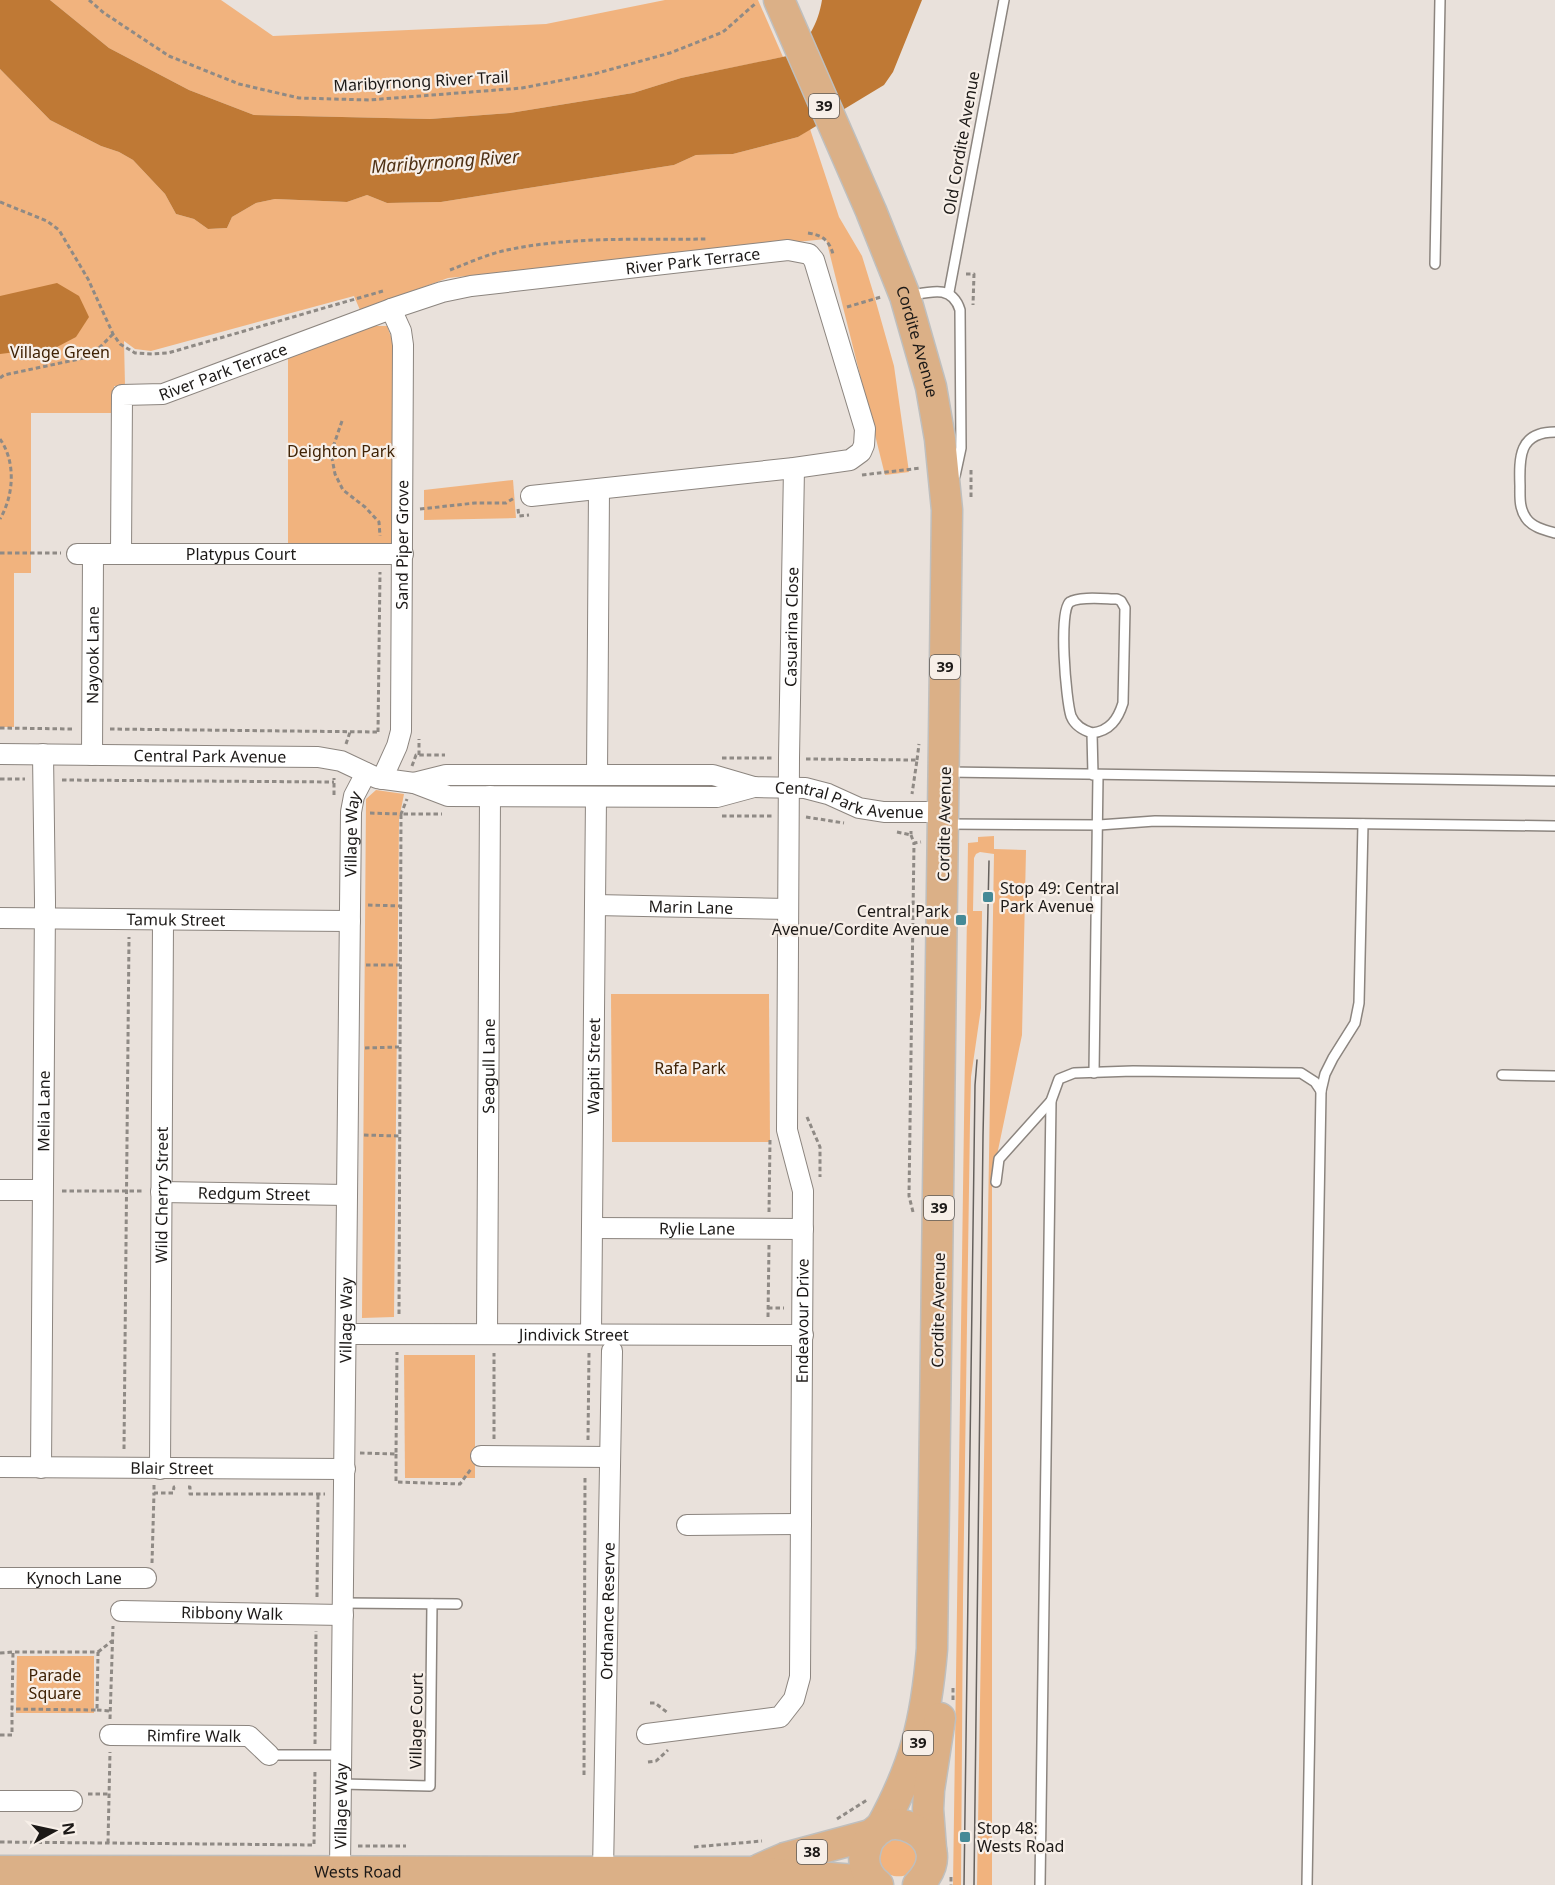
<svg xmlns="http://www.w3.org/2000/svg" width="1555" height="1885" viewBox="0 0 1555 1885" font-family="'Noto Sans',sans-serif">
<rect width="100%" height="100%" fill="#e9e1db"/>
<g fill="#f1b37e">
<polygon points="50,0 221,0 273,36 546,24 665,0 758,0 783,57 681,78 633,93 510,113 430,119 254,115 189,90 109,48"/>
<polygon points="0,69 50,120 101,146 119,152 133,160 165,194 176,214 194,219 208,229 227,228 232,217 256,203 275,199 347,202 367,195 387,203 441,202 674,165 696,155 733,154 798,137 810,129 839,217 862,256 874,295 894,366 909,472 885,475 826,239 448,278 360,310 354,296 151,351 135,349 124,341 125,386 114,386 114,413 31,413 31,573 14,573 14,727 0,727"/>
<polygon points="372,326 387,326 393,342 395,545 288,545 288,357"/>
<polygon points="513,480 516,518 424,520 424,490"/>
<polygon points="376,790 404,794 399,819 394,1317 362,1318 366,799"/>
<polygon points="994,836 994,849 1026,850 1022,1035 992,1179 992,1885 977,1885 994,854 980,852 976,854 974,858 973,911 982,911 981,1008 971,1077 970,1120 963,1598 961,1885 953,1885 968,843 978,842 978,837"/>
<polygon points="611,994 769,994 770,1142 612,1142"/>
<polygon points="404,1355 475,1355 475,1478 405,1478"/>
<polygon points="17,1656 94,1656 94,1713 16,1713"/>
<path d="M887,1839h21l10,17 -7,17c-16,9 -37,-1 -32,-21 1,-5 5,-9 8,-13z"/>
</g>
<g fill="#bf7935">
<path d="M0,0h50l59,48 80,42 65,25 176,4 80,-6 123,-20 48,-15 106,-22c21,-13 31,-32 35,-56h100l-29,72 -9,13 -86,52 -65,17 -37,1 -22,10 -233,37 -54,1 -20,-8 -20,7 -72,-3 -19,4 -24,14 -5,11 -19,1 -14,-10 -18,-5 -11,-20 -32,-34 -14,-8 -18,-6 -51,-26 -50,-51z"/>
<polygon points="57,283 79,296 89,317 76,337 57,347 0,354 0,296"/>
</g>
<g fill="none" stroke-linecap="round" stroke-linejoin="round">
<g stroke="#8c857f" stroke-width="12">
<g id="lane">
<polyline points="1435,264 1440,0"/>
<polyline points="949,292 1004,0"/>
<path d="M908,296c22,-4 44,-12 52,14l1,138 -6,28"/>
<path d="M1555,432c-36,0 -36,25 -35,54 0,11 -1,22 6,32 6,9 18,12 29,15"/>
<path d="M1092,733c18,-2 26,-14 31,-30l2,-95 -4,-7 -4,-2c-11,0 -38,-3 -47,3 -12,7 -4,99 1,114 4,10 12,14 21,17l1,42"/>
<polyline points="947,772 1555,781"/>
<polyline points="946,824 1099,825 1155,821 1555,826"/>
<polyline points="1094,1073 1098,775"/>
<polyline points="1502,1075 1555,1076"/>
<polyline points="996,1182 999,1159 1051,1101"/>
<polyline points="343,1603 457,1604"/>
<polyline points="269,1755 342,1755"/>
<polyline points="341,1784 430,1786 432,1604"/>
<polyline points="1040,1885 1051,1101 1059,1079 1074,1073 1133,1071 1301,1073 1315,1082 1321,1091"/>
<polyline points="1307,1885 1321,1091 1325,1074 1333,1058 1355,1023 1359,1003 1363,824"/>
</g>
</g>
<g stroke="#8c857f" stroke-width="22">
<g id="street">
<path id="s1" d="M77,554h326"/>
<path id="s2" d="M121,554l1,-159 41,-1 228,-85 51,-17 29,-6 317,-36 21,4 5,6 51,169 -1,16 -3,7 -11,8 -56,8 -263,28"/>
<path id="s3" d="M0,754l318,3 23,4 36,17 37,5 34,13 269,1 37,-10"/>
<path id="s4" d="M92,755l1,-201"/>
<polyline points="597,775 599,489"/>
<path id="s5" d="M382,779l15,-33 4,-15 2,-386 -2,-14 -10,-22"/>
<path id="s6" d="M414,783l32,-8h267l41,12 51,1 23,6 31,14 25,4h60"/>
<path id="s7" d="M595,905l193,4"/>
<path id="s8" d="M0,918l350,3"/>
<polyline points="0,1190 42,1190"/>
<path id="s9" d="M161,1192l186,3"/>
<path id="s10" d="M592,1228l211,1"/>
<path id="s11" d="M346,1334l457,1"/>
<path id="s12" d="M487,1334l3,-538"/>
<path id="s13" d="M591,1334l5,-537"/>
<polyline points="481,1456 610,1457"/>
<path id="s14" d="M0,1467l345,2"/>
<path id="s15" d="M41,1468l4,-566 -2,-148"/>
<path id="s16" d="M160,1469l3,-548"/>
<polyline points="687,1525 801,1524"/>
<path id="s17" d="M0,1578h146"/>
<path id="s18" d="M121,1611l222,4"/>
<path id="s19" d="M647,1734l133,-17 14,-18 6,-22 3,-486 -16,-61 2,-372 5,-290"/>
<path id="s20" d="M110,1735l139,1 20,19"/>
<polyline points="0,1801 72,1801"/>
<path id="s21" d="M340,1870l11,-1058 3,-16 12,-23"/>
<path id="s22" d="M603,1872l9,-521"/>
</g>
</g>
<g stroke="#bfbfbe" stroke-width="33">
<g id="primary">
<path id="s23" d="M779,0l92,211 34,85 26,91 9,52 7,71 -15,1139c-6,72 -17,117 -52,180"/>
<polyline points="931,1849 928,1809 929,1790 940,1718"/>
<polyline points="760,1869 785,1858 874,1834"/>
<path id="s24" d="M0,1871l752,1 104,8 20,4"/>
<path d="M878,1885c-10,-8 -16,-20 -13,-33 10,-58 101,-15 53,33"/>
</g>
</g>
<g stroke="#8f8a85" stroke-width="3" stroke-dasharray="4.5 3" stroke-linecap="butt">
<polyline points="89,0 104,13 169,56 239,84 299,98 369,100 522,88 594,74 670,53 723,32 756,3"/>
<polyline points="0,202 47,221 59,230 88,279 113,334 120,344 135,353 152,354 168,353 383,291"/>
<path d="M808,233c14,2 21,7 25,21"/>
<path d="M450,270c18,-7 38,-16 57,-20 66,-14 133,-10 199,-11"/>
<polyline points="966,274 974,274 973,305"/>
<polyline points="847,307 881,297"/>
<polyline points="0,378 4,375 84,358 99,348 113,334"/>
<polyline points="342,421 331,453 335,474 343,490 365,507 379,522 380,536"/>
<path d="M0,439c16,23 14,56 0,80"/>
<polyline points="862,475 921,468"/>
<polyline points="971,497 971,470"/>
<polyline points="420,509 475,503 506,503 514,498"/>
<polyline points="518,509 519,516 529,515"/>
<polyline points="0,553 61,553"/>
<polyline points="0,728 73,729"/>
<polyline points="110,729 379,732"/>
<polyline points="378,732 380,572"/>
<polyline points="346,744 350,732"/>
<polyline points="419,755 419,739"/>
<polyline points="722,758 772,758"/>
<polyline points="806,759 917,760 912,794"/>
<polyline points="917,760 919,744"/>
<polyline points="412,766 416,755 445,755"/>
<polyline points="0,779 25,779"/>
<polyline points="62,780 334,782"/>
<polyline points="334,795 334,778"/>
<polyline points="370,813 401,814 407,799"/>
<polyline points="722,816 772,816"/>
<polyline points="806,817 844,823"/>
<polyline points="897,832 911,835 911,831"/>
<polyline points="911,835 914,843 921,842"/>
<polyline points="368,905 400,906"/>
<polyline points="366,965 400,965"/>
<polyline points="365,1048 399,1047"/>
<polyline points="807,1117 820,1147 820,1177"/>
<polyline points="364,1135 399,1136"/>
<polyline points="62,1191 142,1191"/>
<polyline points="769,1212 770,1140"/>
<polyline points="913,1212 909,1196 914,843"/>
<polyline points="768,1308 784,1308"/>
<polyline points="399,1314 401,814 442,814"/>
<polyline points="768,1317 769,1245"/>
<polyline points="494,1439 494,1353"/>
<polyline points="588,1440 589,1353"/>
<polyline points="124,1449 129,937"/>
<polyline points="360,1453 396,1454 397,1352"/>
<polyline points="396,1454 396,1482 460,1484 471,1469"/>
<polyline points="154,1485 154,1493 173,1493 174,1487 175,1487"/>
<polyline points="188,1487 190,1487 190,1494 325,1494"/>
<polyline points="152,1563 154,1493"/>
<polyline points="317,1597 318,1494"/>
<polyline points="98,1652 112,1641"/>
<polyline points="0,1653 13,1652 98,1652 97,1710 12,1709 13,1652"/>
<polyline points="953,1700 953,1685"/>
<polyline points="650,1703 655,1703 668,1713"/>
<polyline points="97,1710 110,1711"/>
<polyline points="110,1719 113,1626"/>
<polyline points="0,1735 12,1735 12,1709"/>
<polyline points="315,1744 316,1631"/>
<polyline points="648,1762 656,1761 668,1750"/>
<polyline points="584,1775 585,1476"/>
<polyline points="88,1794 109,1794"/>
<polyline points="837,1819 867,1800"/>
<polyline points="0,1842 314,1845 315,1769"/>
<polyline points="108,1843 110,1752"/>
<polyline points="358,1846 406,1846"/>
<polyline points="694,1847 762,1841"/>
<polyline points="951,1877 951,1885"/>
</g>
<use href="#lane" stroke="#fff" stroke-width="9"/>
<use href="#street" stroke="#fff" stroke-width="20"/>
<use href="#primary" stroke="#dbb087" stroke-width="30"/>
<g stroke="#65605c" stroke-width="1.5">
<polyline points="964,1885 975,1085 977,1060"/>
<polyline points="974,1885 983,1136 989,861"/>
</g>
</g>
<g fill="#458a97" stroke="#f7efe8" stroke-width="2">
<rect x="982" y="891" width="12" height="12" rx="3"/>
<rect x="955" y="914" width="12" height="12" rx="3"/>
<rect x="959" y="1831" width="12" height="12" rx="3"/>
</g>
<g text-anchor="middle" stroke-width="4.5" stroke-linejoin="round" paint-order="stroke">
<g fill="#f7efe8" stroke="#5e5956" stroke-width="1.5">
<rect x="809" y="94" width="30" height="24" rx="4.5"/>
<rect x="930" y="655" width="30" height="24" rx="4.5"/>
<rect x="924" y="1196" width="30" height="24" rx="4.5"/>
<rect x="903" y="1731" width="30" height="24" rx="4.5"/>
<rect x="797" y="1840" width="30" height="24" rx="4.5"/>
</g>
<g font-size="15" font-weight="bold" fill="#1c1917">
<text x="824" y="111">39</text>
<text x="945" y="672">39</text>
<text x="939" y="1213">39</text>
<text x="918" y="1748">39</text>
<text x="812" y="1857">38</text>
</g>
<g font-size="16" fill="#1c1917" stroke="#f7efe8">
<text transform="translate(421 81) rotate(-3)" y="6">Maribyrnong River Trail</text>
<text transform="translate(961 143) rotate(-80)" y="6">Old Cordite Avenue</text>
<text dy="6" stroke="none"><textPath href="#s2" startOffset="750">River Park Terrace</textPath></text>
<text dy="6" stroke="none"><textPath href="#s23" startOffset="369">Cordite Avenue</textPath></text>
<text dy="6" stroke="none"><textPath href="#s2" startOffset="264">River Park Terrace</textPath></text>
<text dy="6" stroke="none"><textPath href="#s5" startOffset="238">Sand Piper Grove</textPath></text>
<text dy="6" stroke="none"><textPath href="#s1" startOffset="164">Platypus Court</textPath></text>
<text dy="6" stroke="none"><textPath href="#s19" startOffset="1232">Casuarina Close</textPath></text>
<text dy="6" stroke="none"><textPath href="#s4" startOffset="100">Nayook Lane</textPath></text>
<text dy="6" stroke="none"><textPath href="#s3" startOffset="210">Central Park Avenue</textPath></text>
<text dy="6" stroke="none"><textPath href="#s6" startOffset="440">Central Park Avenue</textPath></text>
<text transform="translate(944 824) rotate(-89)" y="6">Cordite Avenue</text>
<text dy="6" stroke="none"><textPath href="#s21" startOffset="1036">Village Way</textPath></text>
<text dy="6" stroke="none"><textPath href="#s7" startOffset="96">Marin Lane</textPath></text>
<text dy="6" stroke="none"><textPath href="#s8" startOffset="176">Tamuk Street</textPath></text>
<text dy="6" stroke="none"><textPath href="#s12" startOffset="268">Seagull Lane</textPath></text>
<text dy="6" stroke="none"><textPath href="#s13" startOffset="268">Wapiti Street</textPath></text>
<text dy="6" stroke="none"><textPath href="#s15" startOffset="357">Melia Lane</textPath></text>
<text dy="6" stroke="none"><textPath href="#s9" startOffset="93">Redgum Street</textPath></text>
<text dy="6" stroke="none"><textPath href="#s16" startOffset="274">Wild Cherry Street</textPath></text>
<text dy="6" stroke="none"><textPath href="#s10" startOffset="105">Rylie Lane</textPath></text>
<text transform="translate(938 1310) rotate(-89)" y="6">Cordite Avenue</text>
<text dy="6" stroke="none"><textPath href="#s21" startOffset="550">Village Way</textPath></text>
<text dy="6" stroke="none"><textPath href="#s19" startOffset="536">Endeavour Drive</textPath></text>
<text dy="6" stroke="none"><textPath href="#s11" startOffset="228">Jindivick Street</textPath></text>
<text dy="6" stroke="none"><textPath href="#s14" startOffset="172">Blair Street</textPath></text>
<text dy="6" stroke="none"><textPath href="#s17" startOffset="74">Kynoch Lane</textPath></text>
<text dy="6" stroke="none"><textPath href="#s22" startOffset="261">Ordnance Reserve</textPath></text>
<text dy="6" stroke="none"><textPath href="#s18" startOffset="111">Ribbony Walk</textPath></text>
<text transform="translate(416 1721) rotate(-89)" y="6">Village Court</text>
<text dy="6" stroke="none"><textPath href="#s20" startOffset="84">Rimfire Walk</textPath></text>
<text dy="6" stroke="none"><textPath href="#s21" startOffset="64">Village Way</textPath></text>
<text dy="6" stroke="none"><textPath href="#s24" startOffset="358">Wests Road</textPath></text>
</g>
<g font-size="16" fill="#402306" stroke="#f7efe8">
<text x="60" y="358">Village Green</text>
<text x="341" y="457">Deighton Park</text>
<text x="690" y="1074">Rafa Park</text>
<text x="55" y="1681">Parade<tspan x="55" dy="18">Square</tspan></text>
</g>
<g font-size="16" fill="#1c1917" stroke="#f7efe8" text-anchor="start">
<text x="1000" y="894">Stop 49: Central<tspan x="1000" dy="18">Park Avenue</tspan></text>
<text x="949" y="917" text-anchor="end">Central Park<tspan x="949" dy="18">Avenue/Cordite Avenue</tspan></text>
<text x="977" y="1834">Stop 48:<tspan x="977" dy="18">Wests Road</tspan></text>
</g>
<g font-size="18" font-style="italic" fill="#4e3014" stroke="#f7efe8">
<text transform="translate(445 162) rotate(-4)" y="6">Maribyrnong River</text>
</g>
</g>
<g transform="translate(54 1831) rotate(82)" stroke="#f7efe8" stroke-width="4.5" paint-order="stroke">
<path d="M0-4.5L10 22L0 15L-10 22Z" fill="#1c1917"/>
<text y="-9" font-size="16" font-weight="bold" text-anchor="middle" fill="#1c1917">N</text>
</g>
</svg>
